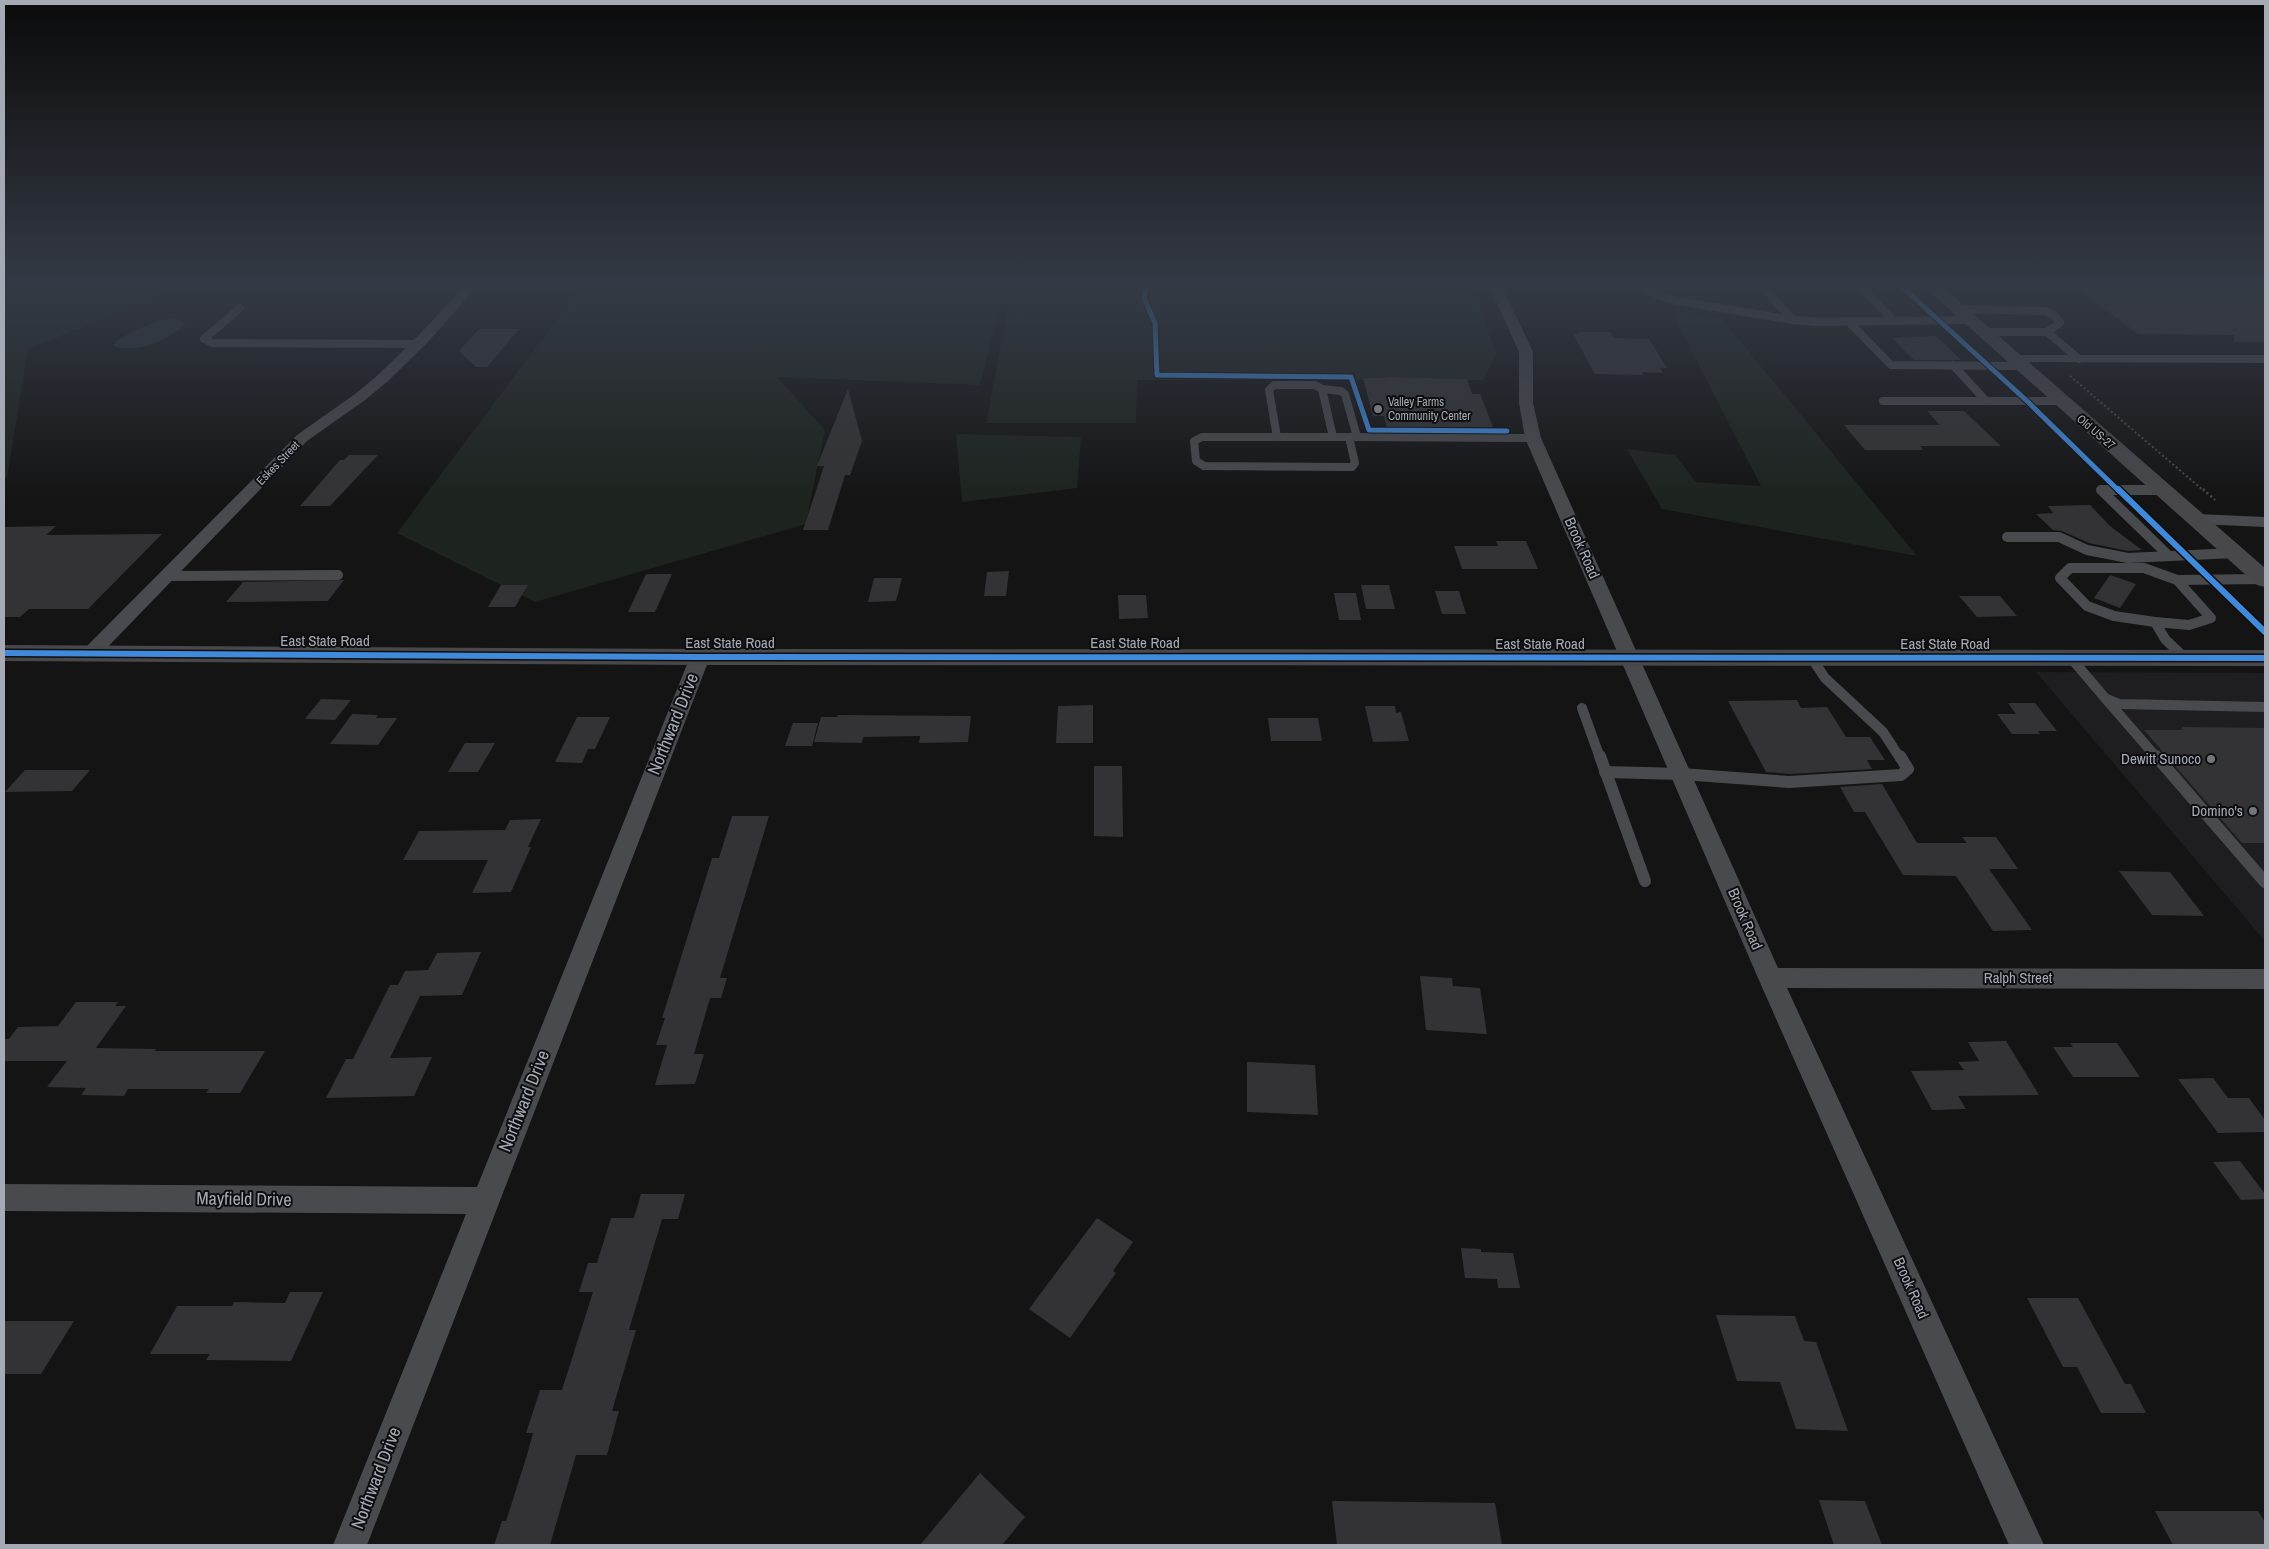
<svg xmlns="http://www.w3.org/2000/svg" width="2269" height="1549" viewBox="0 0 2269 1549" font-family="'Archivo Narrow',sans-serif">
<rect width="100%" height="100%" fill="#141414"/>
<polygon fill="#1e1e20" points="2036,672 2265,673 2265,941"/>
<g fill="#1d231e">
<polygon points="4,283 192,283 28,349 7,477 4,478"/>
<polygon points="584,283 1469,283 1497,354 1483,380 1137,380 1136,423 986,423 1008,309 999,309 980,385 777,377 825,430 806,524 535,602 397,533"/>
<polygon points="1671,311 1722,319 1917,556 1662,509 1627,449 1675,455 1696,482 1761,486"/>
<polygon points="956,434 1081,437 1077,488 962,502"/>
</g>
<path fill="#282f36" d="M175,318l11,4c-14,18 -50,32 -72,24l2,-5c20,-11 36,-20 59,-23z"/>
<g fill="#333335">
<polygon points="2076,287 2265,288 2265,342 2234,342 2234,335 2138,334"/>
<polygon points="479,329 519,329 487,367 476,367 459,351"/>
<polygon points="1577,332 1610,332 1614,338 1649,339 1667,368 1660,368 1663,373 1642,372 1644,375 1595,374 1573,334 1578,334"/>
<polygon points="1936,336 1961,360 1914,360 1892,338"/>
<polygon points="1386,377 1467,379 1472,394 1480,394 1493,427 1387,428 1384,416 1373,416 1363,378 1387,378"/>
<polygon points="848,389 862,441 850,475 845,475 828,530 803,530 824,466 817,466"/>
<polygon points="1927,411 1964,411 2001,446 1920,446 1923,450 1865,450 1844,425 1940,425"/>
<polygon points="349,455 378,455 330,506 300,506 340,460 344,460"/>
<polygon points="2090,505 2110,526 2142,550 2128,551 2089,543 2062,531 2053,530 2036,514 2053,513 2048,506"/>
<polygon points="56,526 46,535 162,534 88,609 29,609 20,617 4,617 4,527"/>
<polygon points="1496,541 1526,541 1538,569 1462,569 1454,546 1498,546"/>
<polygon points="1009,571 1006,596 984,596 987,572"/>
<polygon points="646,574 672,574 655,612 628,612"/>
<polygon points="2110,575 2136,584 2120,608 2094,598"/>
<polygon points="874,578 902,578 896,601 868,602"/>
<polygon points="344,580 328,601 226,602 243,582"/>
<polygon points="501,585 528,585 515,607 488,607"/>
<polygon points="1361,585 1389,585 1395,609 1366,609"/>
<polygon points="1435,591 1459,591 1466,614 1442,614"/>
<polygon points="1334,593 1356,593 1361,620 1339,620"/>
<polygon points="1118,595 1146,595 1148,618 1119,619"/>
<polygon points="1959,596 2000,596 2017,616 1977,617"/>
<polygon points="321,699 351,700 335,720 305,719"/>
<polygon points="1797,700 1801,708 1827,707 1846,737 1870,737 1885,760 1867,760 1872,769 1791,774 1766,772 1728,701"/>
<polygon points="2008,703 2035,703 2057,731 2038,731 2040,734 2012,734 1997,714 2016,714"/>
<polygon points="1093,705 1093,743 1056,743 1058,706"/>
<polygon points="1365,706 1395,706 1396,713 1401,712 1409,741 1373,742"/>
<polygon points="352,714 378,715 376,718 397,718 378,745 330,744"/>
<polygon points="838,715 971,716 968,742 919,743 920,736 863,737 862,743 814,742 821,717 837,717"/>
<polygon points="577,717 610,717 595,749 588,749 582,763 555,762"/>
<polygon points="1268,718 1318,718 1322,741 1271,741"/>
<polygon points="793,723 818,723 812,746 785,746"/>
<polygon points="2183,727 2265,728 2265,843 2242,843 2144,730 2181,730"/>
<polygon points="465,743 495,743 478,772 448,772"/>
<polygon points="1094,766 1122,766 1123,837 1094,836"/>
<polygon points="25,770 90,770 72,791 5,792"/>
<polygon points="1882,784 1917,843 1967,843 1962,837 1996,837 2018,869 1989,869 2032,930 1993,931 1956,876 1903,875 1865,812 1854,812 1840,787"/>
<polygon points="732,816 769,816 720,978 727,978 721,998 710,998 694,1054 704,1054 695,1084 655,1085 667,1045 656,1045 665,1018 662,1018 712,858 719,858"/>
<polygon points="541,819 528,847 531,847 511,892 472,893 488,860 403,860 419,831 505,830 510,820"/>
<polygon points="2119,871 2170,872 2204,916 2152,915"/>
<polygon points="481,952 462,995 420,996 390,1058 432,1057 414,1096 326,1098 346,1059 353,1059 390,985 398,985 405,971 428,970 437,953"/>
<polygon points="1420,976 1452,978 1453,986 1480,988 1487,1034 1426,1030"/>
<polygon points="76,1002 118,1002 115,1006 126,1006 96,1048 156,1049 155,1051 265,1051 240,1093 206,1093 209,1089 128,1089 124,1096 81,1095 86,1088 47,1087 67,1061 4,1061 4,1039 9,1039 18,1027 58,1026"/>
<polygon points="2006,1041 2039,1095 1958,1096 1966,1109 1932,1110 1911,1071 1964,1070 1958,1062 1979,1061 1968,1042"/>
<polygon points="2070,1043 2117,1043 2140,1077 2073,1077 2053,1047 2073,1047"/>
<polygon points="1247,1062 1315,1065 1318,1115 1247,1112"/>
<polygon points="2213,1078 2228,1098 2249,1098 2265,1120 2265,1132 2218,1133 2178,1079"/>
<polygon points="2240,1161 2265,1194 2265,1199 2241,1200 2213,1162"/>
<polygon points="641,1194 685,1194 678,1219 662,1219 629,1330 636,1330 612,1411 619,1411 607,1455 576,1455 550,1545 494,1545 502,1521 506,1521 527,1455 533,1433 526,1433 540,1390 562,1390 593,1292 579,1292 588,1263 597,1263 611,1218 634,1218"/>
<polygon points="1097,1218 1133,1242 1113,1271 1116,1273 1070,1338 1029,1309"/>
<polygon points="1461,1248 1481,1249 1481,1252 1513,1253 1520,1288 1498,1288 1497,1279 1465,1278"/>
<polygon points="290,1292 323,1292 291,1361 206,1360 210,1354 150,1354 177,1306 232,1306 234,1302 285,1303"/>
<polygon points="2027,1298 2078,1298 2125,1384 2131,1384 2146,1413 2101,1413 2077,1367 2063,1367"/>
<polygon points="1716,1315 1795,1316 1804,1341 1816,1342 1848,1431 1796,1429 1780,1382 1737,1381"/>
<polygon points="4,1321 74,1321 41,1374 4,1374"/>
<polygon points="980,1473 1025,1517 1002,1545 920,1545"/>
<polygon points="1819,1500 1865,1501 1882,1545 1834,1545"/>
<polygon points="1332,1501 1495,1503 1502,1545 1337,1545"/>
<polygon points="2155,1511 2258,1511 2265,1522 2265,1545 2173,1545"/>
</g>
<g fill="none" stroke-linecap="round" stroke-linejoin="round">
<g stroke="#4a4b4f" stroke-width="2" stroke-dasharray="2 2.5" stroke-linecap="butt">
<polyline points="1963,283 1973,292"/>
<polyline points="2070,376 2204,491"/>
</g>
<polyline stroke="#4a4b4f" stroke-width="2.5" stroke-dasharray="2 3" stroke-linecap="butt" points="2203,489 2215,500"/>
<g stroke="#494a4d" stroke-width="8">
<polyline points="1639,283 1658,295 1678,301 1793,320 1817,322 1969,320"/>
<polyline points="1759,283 1793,320"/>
<polyline points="1857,283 1893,320"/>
<polyline points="240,308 204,339 212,343 418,344"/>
<polyline points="1957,309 2045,311 2054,315 2060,323 2047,332"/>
<polyline points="1848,321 1891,365 2021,366"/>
<polyline points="1984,332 2047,332 2079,359"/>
<polyline points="1953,365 1986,401"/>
<polyline points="1322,389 1341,391 1345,394 1357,437"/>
<polyline points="1883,401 2061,401"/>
<polygon points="1202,437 1349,437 1355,463 1352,467 1204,466 1196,461 1194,441"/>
<polyline points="1277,437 1269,390 1274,385 1315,385 1322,389 1333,437"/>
<polyline points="1349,437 1533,438"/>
<polyline points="2102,491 2163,490"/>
</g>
<g stroke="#494a4d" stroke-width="10">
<polyline points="2163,490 2101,490 2168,555"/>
<polyline points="2197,519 2265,522"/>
<polyline points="2007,537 2059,537 2087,550 2128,558 2235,553"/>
<polyline points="167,576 338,575"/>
<polyline points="2177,580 2211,618 2189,625 2155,622 2165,639 2185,658"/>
<polyline points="2155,622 2114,616 2087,606 2060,578 2070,568 2144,568 2177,580 2265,579"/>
<polyline points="1811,657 1825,678 1883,732 1900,758"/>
<polyline points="2071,658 2105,698 2119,704 2265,707"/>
<polyline points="2105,698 2157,758"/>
<polyline points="1582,708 1600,758"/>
</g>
<g stroke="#494a4d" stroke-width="12">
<polyline points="1600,756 1645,881"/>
<polyline points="2156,756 2265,882"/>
<polyline points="1605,772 1682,774 1789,782 1901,775 1908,769 1900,756"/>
</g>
<g fill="#494a4d" fill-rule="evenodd">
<polygon points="467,283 480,283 428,342 387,382 365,400 307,441 98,657 91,659 84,657 81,653 84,649 297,435 355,394 377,376 418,336"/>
<polygon points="1488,283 1500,283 1533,352 1533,403 1541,438 1778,968 2265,969 2265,989 1787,988 2044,1545 2009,1545 1758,978 1525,438 1519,403 1519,352"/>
<polygon points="2014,355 2265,355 2265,363 2009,362 2007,359"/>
<polygon points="700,651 707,653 710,657 367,1545 333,1545 466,1214 4,1211 4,1184 477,1187 690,657 693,653"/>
</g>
<g fill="#48484b" fill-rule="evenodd">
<polygon points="1920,283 1938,283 2265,568 2265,587 2257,585"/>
<polygon points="4,645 700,649 2265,650 2265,666 700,665 4,661"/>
</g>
<g stroke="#0e0e10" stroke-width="7">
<g id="cycleway-far1">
<polyline points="1147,283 1144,298 1155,323 1157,375 1351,377 1369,430 1507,431"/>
<polyline points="1898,283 2027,401 2119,491"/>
</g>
</g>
<g stroke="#0e0e10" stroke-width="9">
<g id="cycleway">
<polyline points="2118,489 2265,632"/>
<polyline points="4,653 700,657 2265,658"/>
</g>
</g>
<use href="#cycleway-far1" stroke="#408adc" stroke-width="5"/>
<use href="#cycleway" stroke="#408adc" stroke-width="6"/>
</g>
<linearGradient id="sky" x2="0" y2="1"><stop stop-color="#0b0b0b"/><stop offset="0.57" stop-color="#343a45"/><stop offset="1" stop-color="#343a45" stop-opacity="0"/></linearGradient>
<rect width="2269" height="500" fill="url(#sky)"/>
<g fill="#72767d" stroke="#0e0e10" stroke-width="2">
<circle cx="1378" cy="409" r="5"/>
<circle cx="2211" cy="759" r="5"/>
<circle cx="2253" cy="811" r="5"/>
</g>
<g text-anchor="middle" stroke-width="4" stroke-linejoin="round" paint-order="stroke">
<g font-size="12" fill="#a5aab5" stroke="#0e0e10" text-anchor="start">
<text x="1388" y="406">Valley Farms<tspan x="1388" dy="14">Community Center</tspan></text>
</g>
<g font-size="12" fill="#a5aab5" stroke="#0e0e10">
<text transform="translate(2096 432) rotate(41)" y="4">Old US-27</text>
<text transform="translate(278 463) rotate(-46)" y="4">Eskes Street</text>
</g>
<g font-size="15" fill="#a5aab5" stroke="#0e0e10">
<text transform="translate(1582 548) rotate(66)" y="5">Brook Road</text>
<text x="325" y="646">East State Road</text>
<text x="730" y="648">East State Road</text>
<text x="1135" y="648">East State Road</text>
<text x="1540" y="649">East State Road</text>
<text x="1945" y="649">East State Road</text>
<text transform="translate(1745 919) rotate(67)" y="5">Brook Road</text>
<text x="2018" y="983">Ralph Street</text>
<text transform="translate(1911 1288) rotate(66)" y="5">Brook Road</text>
</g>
<g font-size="15" fill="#a5aab5" stroke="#0e0e10" text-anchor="end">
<text x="2201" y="764">Dewitt Sunoco</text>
<text x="2243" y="816">Domino's</text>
</g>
<g font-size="18" fill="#a5aab5" stroke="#0e0e10">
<text transform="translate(673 724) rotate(-68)" y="6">Northward Drive</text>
<text transform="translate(524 1101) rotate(-68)" y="6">Northward Drive</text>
<text transform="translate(244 1199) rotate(1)" y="6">Mayfield Drive</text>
<text transform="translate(376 1478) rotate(-69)" y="6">Northward Drive</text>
</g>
</g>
<rect width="2269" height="1549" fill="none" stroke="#a5aab5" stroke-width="10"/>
</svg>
